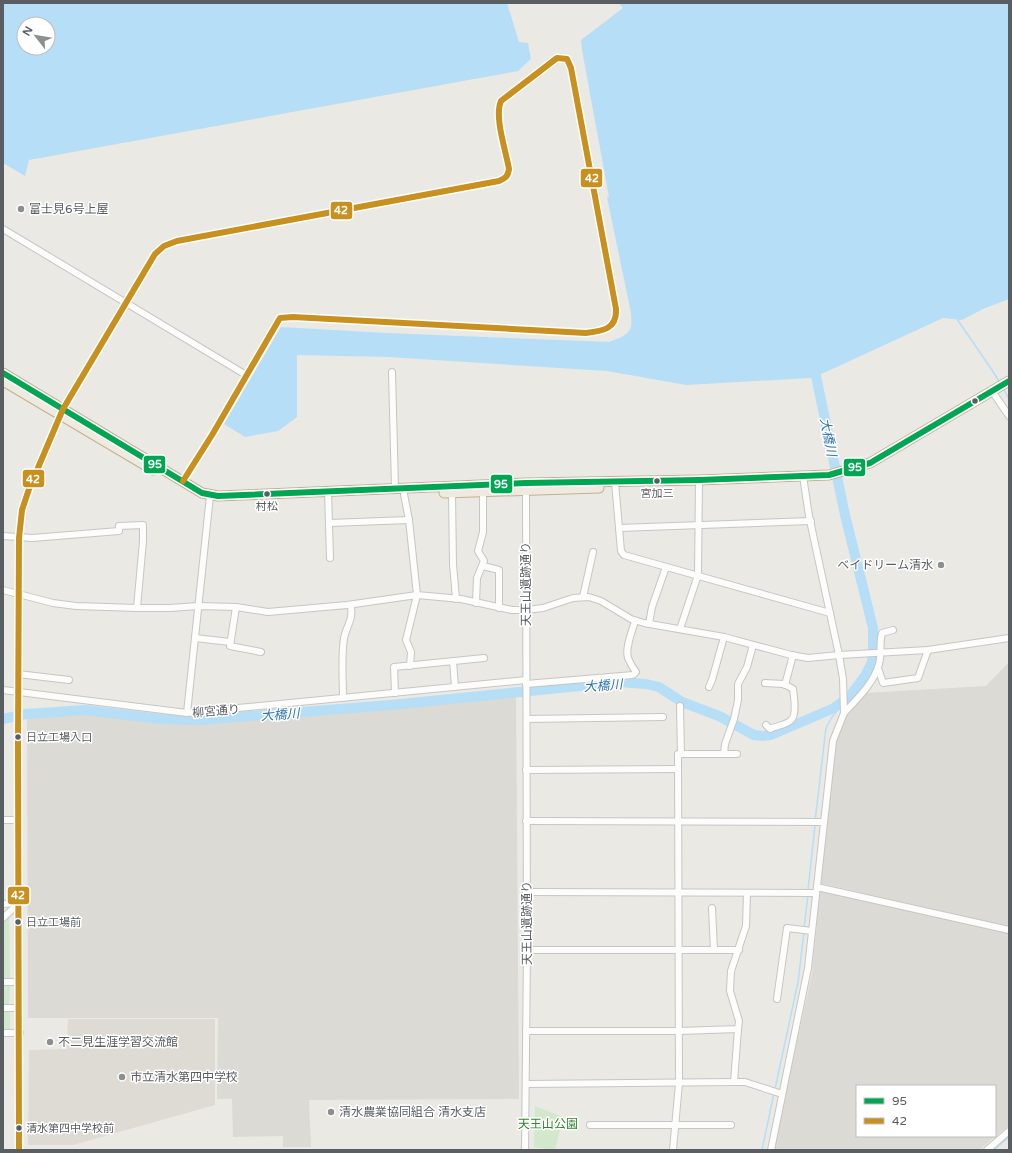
<svg xmlns="http://www.w3.org/2000/svg" width="1012" height="1153" viewBox="0 0 1012 1153" font-family="'Varela Round','Noto Sans JP',sans-serif">
<rect width="100%" height="100%" fill="#eae9e4"/>
<g fill="#dbdad5" fill-rule="evenodd">
<polygon points="1009,662 1009,927 820,883 835,745 841,727 848,714 865,693 986,686"/>
<polygon points="516,694 519,1099 309,1100 311,1147 283,1147 283,1136 233,1137 232,1099 217,1099 218,1018 28,1018 27,715 57,709 195,724"/>
<path d="M820,890l189,42v193l-30,25h-206l39,-176zM857,1086h138v50h-138z"/>
</g>
<polygon fill="#dddbd3" points="68,1019 215,1019 215,1105 73,1145 28,1145 29,1050 67,1049"/>
<g fill="#d1e8cd">
<polygon points="9,916 10,980 3,980 3,920"/>
<polygon points="3,985 8,985 10,986 9,1006 3,1006"/>
<rect x="3" y="1010" width="7" height="21"/>
<polygon points="535,1106 563,1117 555,1150 534,1147"/>
</g>
<g fill="#b6def7" fill-rule="evenodd">
<path d="M3,3h504l12,39 9,1 3,16 -13,12 -489,89 -4,16 -22,-13zM24,24h24v24h-24z"/>
<path d="M619,3h390v296l-26,10 -21,11 -19,-2 -115,53 -18,7 -124,7 -79,-14 -219,-14 -91,-2v62l-19,14 -33,6 -21,-13 57,-97 105,6 223,9c8,-3 21,-7 22,-16 1,-4 0,-9 0,-13l-24,-116h2l-27,-147 -1,-10 42,-32z"/>
</g>
<g fill="none" stroke-linecap="round" stroke-linejoin="round">
<g stroke="#b6def7" stroke-width="1.5">
<polyline points="957,319 992,370 1000,383"/>
<polyline points="1003,388 1009,399"/>
<polyline points="846,700 850,696"/>
<polyline points="815,821 826,728 832,717 841,706"/>
<polyline points="808,890 815,825"/>
<polyline points="804,928 808,894"/>
<polyline points="775,1089 798,982 804,932"/>
<polyline points="762,1150 774,1093"/>
<polyline points="994,1150 1009,1137"/>
</g>
<polyline stroke="#b6def7" stroke-width="10" points="3,719 26,714 85,710 161,719 199,720 390,705 619,682 646,684 659,687 682,702 719,716 754,735 763,736 771,735 834,708 850,696 865,676 872,662 873,648 873,628 845,515 816,376"/>
<g stroke="#c6c6c5" stroke-width="8">
<g id="minor">
<polyline points="3,229 246,375"/>
<polyline points="392,372 395,488"/>
<polyline points="992,391 1009,416"/>
<polyline points="615,482 621,551 624,555 830,613"/>
<polyline points="328,492 330,558"/>
<polyline points="452,493 453,564 456,599"/>
<polyline points="404,494 409,520 417,595 406,640 411,652 410,666"/>
<polyline points="330,523 409,520"/>
<polyline points="619,528 811,521"/>
<polyline points="3,536 32,538 119,531 119,526 143,525 143,541 137,608"/>
<polyline points="483,566 499,570 499,608"/>
<polyline points="3,590 53,603 76,606 137,608 170,608 198,606 236,607 268,612 347,605 417,595 461,599 512,610 526,610 543,608 573,598 589,597 601,601 631,619 644,623 724,637 791,655 808,658 839,655 928,650 1009,638"/>
<polyline points="583,597 593,552"/>
<polyline points="476,603 477,578 484,561 478,551 483,532 483,492"/>
<polyline points="236,607 230,646 261,652"/>
<polyline points="649,624 652,607 666,567"/>
<polyline points="680,629 698,575 699,480"/>
<polyline points="195,638 230,642"/>
<polyline points="453,661 455,687"/>
<polyline points="878,668 883,683 918,678 928,650"/>
<polyline points="18,674 69,680"/>
<path d="M765,683l19,1 9,5c1,7 4,27 -2,31 -4,5 -15,6 -21,9l-4,-4"/>
<path d="M526,684l107,-9 3,-3c-3,-4 -6,-9 -8,-14 -3,-11 4,-26 7,-37"/>
<polyline points="785,685 793,655"/>
<polyline points="709,687 712,680 724,637"/>
<polyline points="3,690 187,713 526,680"/>
<polyline points="395,693 394,667 484,658"/>
<path d="M343,698c0,-20 -2,-40 1,-60 3,-14 9,-16 7,-33"/>
<polyline points="680,706 681,754"/>
<polyline points="187,713 210,496"/>
<path d="M844,713c13,-14 30,-30 35,-49 3,-10 0,-21 3,-31l11,-3"/>
<polyline points="527,719 663,717"/>
<polyline points="724,754 725,744 734,719 738,700 738,684 747,667 753,645"/>
<polyline points="526,770 678,769"/>
<polyline points="3,820 18,820"/>
<polyline points="526,821 824,822"/>
<polyline points="817,887 1009,930"/>
<polyline points="526,892 816,893"/>
<polyline points="3,904 19,903"/>
<polyline points="712,908 714,950"/>
<polyline points="3,918 19,903"/>
<polyline points="527,950 739,950"/>
<polyline points="3,982 19,982"/>
<polyline points="777,999 787,928 812,931"/>
<polyline points="3,1008 19,1008"/>
<polyline points="526,1031 679,1031 738,1029 739,1021 730,991 731,971 746,926 747,893"/>
<polyline points="3,1033 20,1033"/>
<polyline points="734,1082 738,1029"/>
<polyline points="527,1084 734,1082 745,1082 782,1094"/>
<polyline points="590,1125 731,1125"/>
<path d="M19,1150l-1,-407 1,-205 3,-28 7,-21 34,-80 92,-155 9,-8 13,-5 322,-60c7,-3 9,-5 10,-12 -3,-18 -15,-52 -8,-68l56,-43 10,1 4,9 45,241c1,20 -13,22 -30,24l-293,-16 -13,1 -68,117 -29,46"/>
<polyline points="525,1150 527,950 526,487"/>
<polyline points="673,1150 679,1083 678,754 737,754"/>
<polyline points="771,1150 808,968 833,741 844,713 843,679 839,655 809,516 803,476"/>
<polyline points="987,1150 1009,1131"/>
</g>
</g>
<g stroke="#c2b191" stroke-width="11">
<g id="highway">
<polyline points="3,373 202,493 218,496 526,483 699,480 829,475 870,463 1009,381"/>
<polyline points="3,381 153,470"/>
<polyline points="444,493 599,488"/>
</g>
</g>
<use href="#minor" stroke="#fcfcfb" stroke-width="6"/>
<use href="#highway" stroke="#eeeae0" stroke-width="9"/>
<g stroke="#fff" stroke-width="9">
<polyline id="bus-1" points="3,373 202,493 218,496 526,483 699,480 829,475 870,463 1009,381"/>
</g>
<g stroke="#fff" stroke-width="9">
<path id="bus-2" d="M19,1150l-1,-407 1,-205 3,-28 7,-21 34,-80 92,-155 9,-8 13,-5 322,-60c7,-3 9,-5 10,-12 -3,-18 -15,-52 -8,-68l56,-43 10,1 4,9 45,241c1,20 -13,22 -30,24l-293,-16 -13,1 -68,117 -29,46"/>
</g>
<use href="#bus-1" stroke="#00a651" stroke-width="6"/>
<use href="#bus-2" stroke="#c8901e" stroke-width="6"/>
</g>
<g fill="#8c8f90" stroke="#fff" stroke-width="1.5">
<circle cx="21" cy="209" r="4"/>
<circle cx="941" cy="565" r="4"/>
<circle cx="50" cy="1042" r="4"/>
<circle cx="122" cy="1077" r="4"/>
<circle cx="331" cy="1112" r="4"/>
</g>
<g fill="#595e63" stroke="#fff" stroke-width="1.5">
<circle cx="975" cy="401" r="3.5"/>
<circle cx="657" cy="481" r="3.5"/>
<circle cx="267" cy="494" r="3.5"/>
<circle cx="18" cy="737" r="3.5"/>
<circle cx="18" cy="922" r="3.5"/>
<circle cx="19" cy="1128" r="3.5"/>
</g>
<g text-anchor="middle" stroke-width="3" stroke-linejoin="round" paint-order="stroke">
<g font-size="11" fill="#595e63" stroke="#fff" text-anchor="start">
<text x="657" y="497" text-anchor="middle">宮加三</text>
<text x="267" y="510" text-anchor="middle">村松</text>
<text x="26" y="741">日立工場入口</text>
<text x="26" y="926">日立工場前</text>
<text x="26" y="1132">清水第四中学校前</text>
</g>
<g font-size="12" fill="#595e63" stroke="#fff" text-anchor="start">
<text x="29" y="213">富士見6号上屋</text>
<text x="933" y="569" text-anchor="end">ベイドリーム清水</text>
<text x="58" y="1046">不二見生涯学習交流館</text>
<text x="130" y="1081">市立清水第四中学校</text>
<text x="339" y="1116">清水農業協同組合 清水支店</text>
</g>
<g font-size="12" fill="#595e63" stroke="#fff">
<text transform="translate(526 584) rotate(-90)" y="4">天王山遺跡通り</text>
<text transform="translate(216 711) rotate(-5)" y="4">柳宮通り</text>
<text transform="translate(527 923) rotate(-90)" y="4">天王山遺跡通り</text>
</g>
<g font-size="12" fill="#2e862e" stroke="#fff">
<text x="548" y="1128">天王山公園</text>
</g>
<g font-size="13" font-style="italic" fill="#3275b0" stroke="#fff">
<text transform="translate(829 437) rotate(79)" y="5">大橋川</text>
<text transform="translate(603 685) rotate(-4)" y="5">大橋川</text>
<text transform="translate(280 714) rotate(-4)" y="5">大橋川</text>
</g>
</g>
<g stroke="#fff" stroke-width="1.5">
<rect x="580" y="168" width="23" height="20" rx="4" fill="#c8901e"/>
<rect x="330" y="201" width="23" height="19" rx="4" fill="#c8901e"/>
<rect x="143" y="455" width="23" height="19" rx="4" fill="#00a651"/>
<rect x="843" y="458" width="23" height="19" rx="4" fill="#00a651"/>
<rect x="22" y="469" width="23" height="19" rx="4" fill="#c8901e"/>
<rect x="490" y="474" width="23" height="20" rx="4" fill="#00a651"/>
<rect x="7" y="886" width="23" height="19" rx="4" fill="#c8901e"/>
</g>
<g font-size="11" text-anchor="middle" font-weight="bold" fill="#fff">
<text x="592" y="182">42</text>
<text x="341" y="214">42</text>
<text x="155" y="468">95</text>
<text x="855" y="471">95</text>
<text x="33" y="483">42</text>
<text x="501" y="488">95</text>
<text x="18" y="899">42</text>
</g>
<rect width="1012" height="1153" fill="none" stroke="#595e63" stroke-width="8"/>
<rect x="856" y="1085" width="140" height="52" fill="#ffffff" stroke="#bdbfc1"/>
<rect x="864" y="1098" width="20" height="6" fill="#00a651" stroke="#bdbfc1"/>
<text x="892" y="1105" font-size="12" fill="#595e63">95</text>
<rect x="864" y="1118" width="20" height="6" fill="#c8901e" stroke="#bdbfc1"/>
<text x="892" y="1125" font-size="12" fill="#595e63">42</text>
<g transform="translate(36 36) rotate(301)"><circle r="19" fill="#ffffff" stroke="#bdbfc1"/>
<path d="M0-3L7 15L0 10L-7 15Z" fill="#8c8f90"/>
<text y="-6" font-size="11" font-weight="bold" text-anchor="middle" fill="#595e63">N</text>
</g>
</svg>
